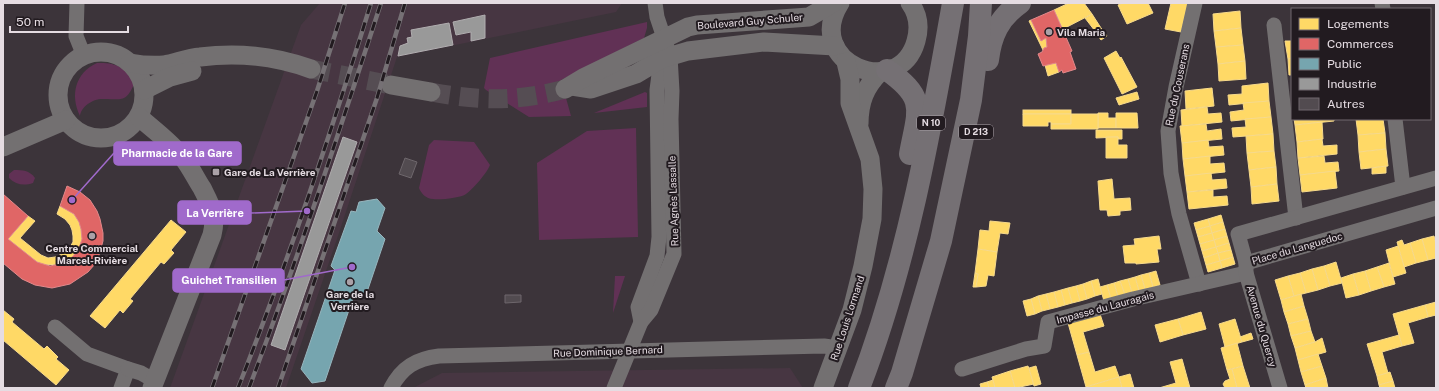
<svg xmlns="http://www.w3.org/2000/svg" width="1439" height="391" viewBox="0 0 1439 391" font-family="'Public Sans',sans-serif">
<rect width="100%" height="100%" fill="#3c343a"/>
<g fill="#473642">
<polygon points="320,3 622,3 616,12 397,57 338,236 286,388 170,388 301,25"/>
<polygon points="790,368 803,388 413,388 442,373"/>
</g>
<g fill="#613155">
<polygon points="647,22 647,28 644,38 561,80 571,116 529,117 486,90 484,88 490,58"/>
<path d="M97,63c16,-1 32,4 37,21 -8,19 -13,15 -30,15 -10,-1 -23,7 -24,17 -10,-21 -5,-43 17,-53z"/>
<polygon points="645,92 647,93 647,107 594,113"/>
<polygon points="636,128 638,237 539,240 537,163 587,131"/>
<path d="M434,140l40,2 16,23c-3,8 -17,24 -24,29 -5,4 -26,6 -33,5 -7,0 -12,-6 -14,-11l10,-43z"/>
<path d="M14,170c9,0 15,0 21,8l-2,5c-9,3 -17,2 -24,-5v-4z"/>
<polygon points="615,276 625,276 613,313"/>
</g>
<g fill="#ffd966" stroke="#f7da8b">
<polygon points="1069,3 1084,3 1092,14 1063,29 1054,10"/>
<polygon points="1123,3 1148,3 1153,13 1127,24 1118,5"/>
<polygon points="1171,3 1188,3 1181,32 1165,29"/>
<polygon points="1240,11 1241,28 1214,31 1213,14"/>
<polygon points="1092,14 1101,28 1095,31 1085,18"/>
<polygon points="1031,20 1041,41 1046,38 1047,47 1043,50 1029,21"/>
<polygon points="1101,28 1107,36 1101,40 1095,31"/>
<polygon points="1241,28 1243,45 1216,47 1214,31"/>
<polygon points="1285,41 1292,41 1292,58 1288,59"/>
<polygon points="1243,45 1245,61 1218,64 1216,47"/>
<polygon points="1116,51 1120,58 1121,57 1137,87 1122,94 1104,58"/>
<polygon points="1292,58 1292,75 1289,75 1288,59"/>
<polygon points="1245,61 1246,79 1219,81 1218,64"/>
<polygon points="1056,63 1059,72 1048,76 1045,65"/>
<polygon points="1268,83 1269,101 1229,105 1228,95 1242,94 1242,86"/>
<polygon points="1212,88 1214,106 1186,109 1185,91"/>
<polygon points="1137,92 1139,99 1119,105 1116,98"/>
<polygon points="1269,101 1271,117 1231,121 1230,112 1244,110 1243,103"/>
<polygon points="1207,107 1208,114 1221,113 1222,122 1182,126 1181,110"/>
<rect x="1023" y="110" width="48" height="4"/>
<polygon points="1098,113 1108,113 1108,118 1116,118 1116,128 1098,128"/>
<polygon points="1116,113 1137,113 1138,128 1116,128"/>
<polygon points="1023,114 1071,114 1071,124 1051,124 1051,122 1048,122 1048,126 1023,126"/>
<polygon points="1071,114 1098,114 1098,129 1051,129 1051,124 1071,124"/>
<polygon points="1271,117 1273,134 1233,137 1232,128 1246,127 1245,119"/>
<polygon points="1294,119 1334,119 1334,121 1295,125"/>
<polygon points="1356,119 1383,119 1385,133 1358,135"/>
<polygon points="1322,122 1323,139 1297,142 1295,125"/>
<polygon points="1206,124 1207,131 1221,129 1222,139 1182,143 1180,126"/>
<polygon points="1096,130 1122,130 1122,139 1118,139 1118,137 1096,138"/>
<polygon points="1385,133 1386,149 1359,152 1358,135"/>
<polygon points="1273,134 1274,151 1247,153 1246,136"/>
<polygon points="1106,137 1118,137 1118,145 1127,145 1127,158 1106,158"/>
<polygon points="1322,139 1323,146 1337,145 1337,154 1298,158 1297,142"/>
<polygon points="1208,140 1209,147 1223,146 1224,155 1183,159 1182,143"/>
<polygon points="1386,149 1388,166 1361,169 1359,152"/>
<polygon points="1274,151 1276,167 1249,170 1247,153"/>
<polygon points="1210,156 1210,164 1224,163 1225,172 1185,176 1183,159"/>
<polygon points="1324,156 1325,163 1338,162 1339,171 1300,175 1298,158"/>
<polygon points="1386,166 1386,173 1372,174 1372,168"/>
<polygon points="1276,167 1277,184 1251,187 1249,170"/>
<polygon points="1335,171 1337,188 1302,192 1300,175"/>
<polygon points="1211,173 1212,180 1226,179 1227,188 1187,192 1185,176"/>
<polygon points="1112,179 1114,199 1130,198 1131,210 1120,211 1120,215 1108,216 1107,210 1100,210 1098,181"/>
<polygon points="1277,184 1279,201 1252,204 1251,187"/>
<polygon points="1213,190 1213,197 1227,196 1228,205 1189,209 1187,192"/>
<polygon points="60,206 74,214 79,222 81,229 82,239 79,248 74,255 67,262 60,264 44,265 37,262 8,239 28,216 35,221 20,238 41,255 48,258 55,257 62,254 70,247 73,242 73,236 72,230 70,225 65,219 57,214"/>
<polygon points="1221,215 1223,222 1210,226 1208,219"/>
<polygon points="1208,219 1210,226 1196,230 1194,223"/>
<polygon points="171,220 186,232 171,250 174,253 164,264 161,262 130,299 133,301 123,313 120,310 105,328 90,316"/>
<polygon points="990,221 1010,223 1008,234 1000,233 997,252 978,249 980,230 989,231"/>
<polygon points="1223,222 1225,229 1212,233 1210,226"/>
<polygon points="1210,226 1212,233 1198,237 1196,230"/>
<polygon points="1225,229 1227,236 1214,240 1212,233"/>
<polygon points="1212,233 1214,240 1200,244 1198,237"/>
<polygon points="1159,236 1161,249 1157,249 1159,262 1136,264 1136,263 1125,263 1123,246 1135,245 1134,239"/>
<polygon points="1227,236 1229,243 1216,247 1214,240"/>
<polygon points="1434,236 1436,244 1436,258 1428,260 1422,239"/>
<polygon points="1422,239 1428,260 1416,263 1410,243"/>
<polygon points="1214,240 1216,247 1202,251 1200,244"/>
<polygon points="1402,240 1404,245 1410,243 1416,263 1404,267 1397,242"/>
<polygon points="1229,243 1231,250 1218,253 1216,247"/>
<polygon points="1398,246 1406,273 1393,277 1386,250"/>
<polygon points="1216,247 1218,253 1204,258 1202,251"/>
<polygon points="978,249 997,252 994,276 988,275 986,286 976,287 978,274 975,273"/>
<polygon points="1231,250 1233,257 1220,261 1218,253"/>
<polygon points="1218,253 1220,261 1206,265 1204,258"/>
<polygon points="1233,257 1235,264 1222,268 1220,261"/>
<polygon points="1220,261 1222,268 1208,272 1206,265"/>
<polygon points="1336,262 1342,283 1330,286 1324,266"/>
<polygon points="1389,263 1395,284 1384,287 1377,267"/>
<polygon points="1324,266 1330,286 1318,290 1312,269"/>
<polygon points="1377,267 1384,287 1371,291 1365,271"/>
<polygon points="1312,269 1318,290 1306,293 1300,273"/>
<polygon points="1156,271 1160,285 1153,287 1149,273"/>
<polygon points="1365,271 1371,291 1359,295 1353,274"/>
<polygon points="975,273 978,274 976,287 973,287"/>
<polygon points="1149,273 1153,287 1145,289 1141,275"/>
<polygon points="1300,273 1306,293 1294,296 1288,276"/>
<polygon points="1353,274 1359,295 1346,298 1341,278"/>
<polygon points="1141,275 1145,289 1139,291 1135,277"/>
<polygon points="1288,276 1294,296 1281,300 1275,280"/>
<polygon points="1135,277 1139,291 1132,293 1128,279"/>
<polygon points="1098,279 1102,294 1095,296 1091,281"/>
<polygon points="1128,279 1132,293 1125,295 1120,281"/>
<polygon points="1091,281 1095,296 1087,299 1083,284"/>
<polygon points="1120,281 1125,295 1118,297 1114,283"/>
<polygon points="1114,283 1118,297 1111,299 1107,285"/>
<polygon points="1083,284 1087,299 1080,301 1076,286"/>
<polygon points="1107,285 1111,299 1104,301 1100,287"/>
<polygon points="1076,286 1080,301 1072,303 1068,288"/>
<polygon points="1068,288 1072,303 1065,305 1061,290"/>
<polygon points="1061,290 1065,305 1058,307 1054,292"/>
<polygon points="1054,292 1058,307 1050,309 1046,294"/>
<polygon points="1046,294 1050,309 1042,311 1038,296"/>
<polygon points="1301,294 1304,306 1284,312 1281,300"/>
<polygon points="1038,296 1042,311 1035,314 1031,299"/>
<polygon points="1031,299 1035,314 1027,316 1023,301"/>
<polygon points="1436,302 1436,315 1428,317 1425,305"/>
<polygon points="1425,305 1428,317 1408,323 1414,343 1402,346 1393,314"/>
<polygon points="1304,306 1308,319 1288,324 1284,312"/>
<polygon points="3,310 14,319 12,322 44,349 47,346 58,357 56,359 69,370 56,385 3,340"/>
<polygon points="1201,312 1206,329 1183,335 1178,319"/>
<polygon points="1100,314 1104,326 1083,332 1089,352 1077,355 1068,323"/>
<polygon points="1178,319 1183,335 1160,342 1155,325"/>
<polygon points="1235,319 1242,342 1225,347 1219,324"/>
<polygon points="1308,319 1311,331 1291,336 1288,324"/>
<polygon points="1311,331 1315,342 1295,348 1291,336"/>
<polygon points="1251,333 1253,339 1242,342 1240,337"/>
<polygon points="1399,335 1402,346 1382,352 1388,373 1377,376 1367,344"/>
<polygon points="1322,338 1326,352 1298,360 1295,348 1315,342"/>
<polygon points="1237,343 1243,366 1227,370 1221,348"/>
<polygon points="1089,352 1095,372 1115,366 1119,377 1086,387 1077,355"/>
<polygon points="1318,354 1322,366 1301,372 1298,360"/>
<polygon points="1182,359 1190,388 1159,388 1176,383 1170,362"/>
<polygon points="1028,366 1034,384 1015,388 1010,371"/>
<polygon points="1036,366 1041,384 1034,386 1029,368"/>
<polygon points="1243,366 1250,388 1237,388 1232,369"/>
<polygon points="1322,366 1326,378 1305,385 1301,372"/>
<polygon points="1232,369 1237,388 1225,388 1223,384 1225,381 1230,379 1227,370"/>
<polygon points="1010,371 1015,388 995,388 992,377"/>
<polygon points="1390,372 1393,381 1379,385 1377,376"/>
<polygon points="1130,374 1134,388 1122,388 1119,377"/>
<polygon points="1119,377 1122,388 1087,388 1086,387"/>
<polygon points="1326,378 1328,388 1306,388 1305,385"/>
<polygon points="993,380 995,388 989,388 987,382"/>
<polygon points="1393,381 1395,388 1380,388 1379,385"/>
<polygon points="987,382 989,388 981,388 980,384"/>
</g>
<g fill="#e06666" stroke="#e2898b">
<polygon points="1054,10 1072,51 1070,52 1076,69 1063,73 1062,70 1059,72 1056,63 1043,66 1038,54 1042,52 1044,48 1047,47 1046,38 1041,41 1031,20"/>
<polygon points="67,186 80,192 90,200 97,211 100,219 103,233 103,241 99,255 95,264 88,272 70,284 52,288 35,285 22,279 3,263 3,194 28,216 8,239 37,262 50,266 60,264 67,262 74,255 79,248 82,239 81,229 79,222 74,214 60,206"/>
</g>
<polygon fill="#76a5af" stroke="#97b6be" points="377,199 385,208 377,231 385,239 366,295 353,298 325,381 312,383 301,369 335,270 331,266 351,211 356,212 359,202"/>
<g fill="#999" stroke="#b0adaf">
<polygon points="485,15 485,38 471,41 471,32 456,35 453,22"/>
<polygon points="449,23 453,45 398,56 400,46 408,43 407,38 412,37 411,30"/>
<polygon points="343,137 357,142 285,350 271,345"/>
</g>
<g fill="#524b50" stroke="#6e676c">
<polygon points="405,158 417,162 411,178 399,174"/>
<polygon points="505,295 521,295 521,302 505,303"/>
</g>
<g fill="none" stroke-linecap="round" stroke-linejoin="round">
<g stroke="#554d53" stroke-width="19" stroke-dasharray="19 10" stroke-linecap="butt">
<polyline points="311,69 391,85"/>
<path d="M431,92c49,9 86,10 134,-3"/>
</g>
<g stroke="#737071" stroke-width="15">
<polyline points="77,3 76,36 84,56"/>
<polyline points="1195,3 1176,87 1168,131 1171,173 1179,214 1199,284"/>
<polyline points="1382,3 1383,9"/>
<polyline points="1274,25 1296,218"/>
<polyline points="1395,119 1403,187"/>
<polyline points="1246,263 1436,208"/>
<polyline points="641,322 638,307 657,256 659,237 657,90 661,59"/>
<polyline points="55,327 87,354 128,369 121,388"/>
<polyline points="128,369 141,373 155,381"/>
<polyline points="962,369 1026,349 1044,346 1048,322 1133,299 1246,273"/>
<path d="M391,388c11,-21 25,-29 48,-32l385,-10 14,2"/>
<polyline points="614,388 641,322 651,310 674,254 671,119 672,91 670,56 657,17 655,3"/>
<polyline points="1280,388 1246,273 1246,263 1238,234 1436,178"/>
</g>
<g stroke="#737071" stroke-width="19">
<path d="M840,3c-38,60 59,99 76,38 4,-14 2,-27 -6,-38"/>
<circle cx="101" cy="95" r="43"/>
<path d="M130,63c11,2 22,3 34,2 12,-2 23,-7 36,-8 38,-5 75,-1 111,12"/>
<polyline points="391,85 431,92"/>
<polyline points="572,86 591,89 636,74 661,59 688,51 764,42 835,46"/>
<polyline points="565,89 585,77 688,27 697,25 809,17 833,3"/>
<polyline points="144,90 170,77 192,71"/>
<path d="M139,117c15,13 33,26 45,42 7,9 12,20 18,29 9,18 15,27 10,47l-60,153"/>
<path d="M859,124c0,-22 6,-37 21,-52"/>
<polyline points="3,147 66,120"/>
<polyline points="823,388 852,310 863,266 872,219 873,189 870,159 850,103 850,79 846,62"/>
</g>
<g stroke="#757074" stroke-width="22">
<path d="M988,60c3,-25 11,-42 32,-57"/>
<path d="M887,70c41,29 31,40 23,84"/>
<path d="M859,388c48,-124 71,-255 94,-385"/>
<polyline points="896,388 902,373 941,241 971,100 979,36 981,3"/>
</g>
<g stroke="#767175" stroke-width="4.5">
<g id="rail">
<polyline points="212,388 317,91 345,3"/>
<path d="M238,388c50,-126 93,-255 133,-385"/>
<path d="M249,388c48,-127 90,-256 132,-385"/>
<polyline points="278,388 377,98 405,3"/>
</g>
</g>
<use href="#rail" stroke="#221b20" stroke-width="3" stroke-dasharray="9" stroke-linecap="butt"/>
</g>
<g fill="#aaa1a7" stroke="#221b20" stroke-width="1.5">
<circle cx="1049" cy="32" r="4"/>
<rect x="212" y="168" width="8" height="8" rx="2"/>
<circle cx="92" cy="236" r="4"/>
<circle cx="350" cy="282" r="4"/>
</g>
<g text-anchor="middle" stroke-width="4" stroke-linejoin="round" paint-order="stroke">
<g fill="#221b20" stroke="#aaa2a8" stroke-width="1">
<rect x="917" y="116" width="28" height="14" rx="3"/>
<rect x="959" y="125" width="34" height="14" rx="3"/>
</g>
<g font-size="9" font-weight="bold" fill="#e5dce2">
<text x="931" y="126">N 10</text>
<text x="976" y="135">D 213</text>
</g>
<g font-size="10" fill="#e5dce2" stroke="#221b20">
<text transform="translate(750 21) rotate(-5)" y="4">Boulevard Guy Schuler</text>
<text transform="translate(1177 85) rotate(-78)" y="4">Rue du Couserans</text>
<text transform="translate(673 201) rotate(-92)" y="4">Rue Agnès Lassalle</text>
<text transform="translate(1297 248) rotate(-16)" y="4">Place du Languedoc</text>
<text transform="translate(1105 307) rotate(-15)" y="4">Impasse du Lauragais</text>
<text transform="translate(847 318) rotate(-72)" y="4">Rue Louis Lormand</text>
<text transform="translate(1262 326) rotate(74)" y="4">Avenue du Quercy</text>
<text transform="translate(608 351) rotate(-2)" y="4">Rue Dominique Bernard</text>
</g>
<g font-size="10" font-weight="bold" fill="#e5dce2" stroke="#221b20" text-anchor="start">
<text x="1057" y="36">Vila Maria</text>
<text x="224" y="176">Gare de La Verrière</text>
<text x="92" y="252" text-anchor="middle">Centre Commercial<tspan x="92" dy="12">Marcel-Rivière</tspan></text>
<text x="350" y="298" text-anchor="middle">Gare de la<tspan x="350" dy="12">Verrière</tspan></text>
</g>
</g>
<path fill="none" stroke="#a06acb" stroke-width="1.5" d="M72 200L114 153M307 211L251 213M352 267L284 280"/>
<g fill="#a06acb" stroke="#221b20" stroke-width="1.5">
<circle cx="72" cy="200" r="4"/>
<circle cx="307" cy="211" r="4"/>
<circle cx="352" cy="267" r="4"/>
</g>
<g fill="#a06acb" stroke="#a06acb" stroke-width="1.5">
<rect x="114" y="142" width="127" height="23" rx="4"/>
<rect x="178" y="201" width="73" height="23" rx="4"/>
<rect x="173" y="269" width="111" height="23" rx="4"/>
</g>
<g font-size="11" text-anchor="middle" font-weight="bold" fill="#fff">
<text x="177" y="157">Pharmacie de la Gare</text>
<text x="215" y="217">La Verrière</text>
<text x="229" y="284">Guichet Transilien</text>
</g>
<rect width="1439" height="391" fill="none" stroke="#e5dce2" stroke-width="8"/>
<rect x="1291" y="8" width="140" height="112" fill="#221b20" stroke="#70686e"/>
<rect x="1299" y="18" width="20" height="12" fill="#ffd966" stroke="#70686e"/>
<text x="1327" y="28" font-size="12" fill="#e5dce2">Logements</text>
<rect x="1299" y="38" width="20" height="12" fill="#e06666" stroke="#70686e"/>
<text x="1327" y="48" font-size="12" fill="#e5dce2">Commerces</text>
<rect x="1299" y="58" width="20" height="12" fill="#76a5af" stroke="#70686e"/>
<text x="1327" y="68" font-size="12" fill="#e5dce2">Public</text>
<rect x="1299" y="78" width="20" height="12" fill="#999999" stroke="#70686e"/>
<text x="1327" y="88" font-size="12" fill="#e5dce2">Industrie</text>
<rect x="1299" y="98" width="20" height="12" fill="#524b50" stroke="#70686e"/>
<text x="1327" y="108" font-size="12" fill="#e5dce2">Autres</text>
<path d="M10 26v6h118v-6" fill="none" stroke="#e5dce2" stroke-width="2"/>
<text x="16" y="26" font-size="12" fill="#e5dce2" stroke="#221b20" stroke-width="3" paint-order="stroke">50 m</text>
</svg>
